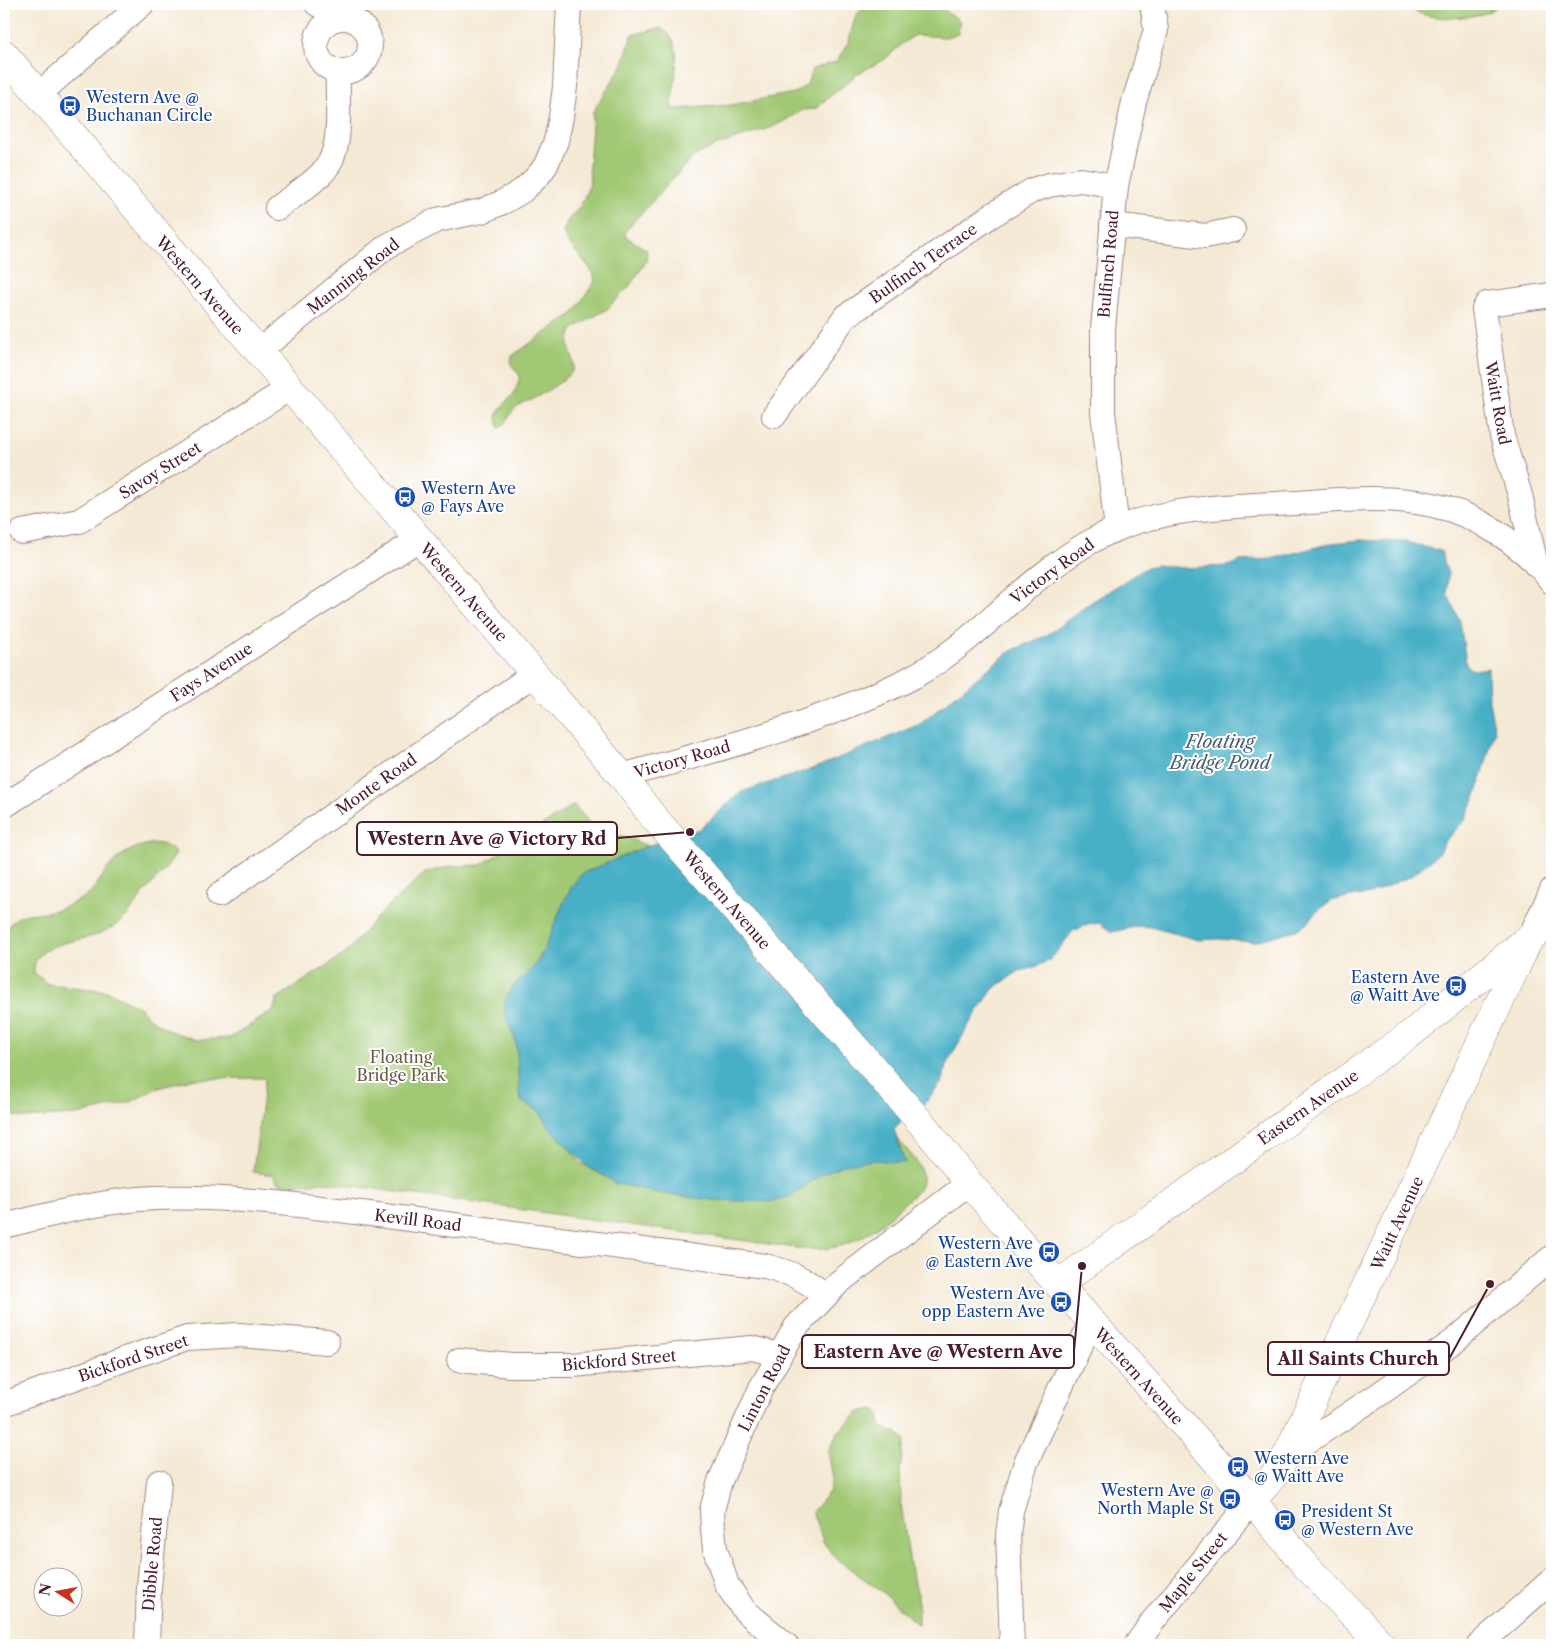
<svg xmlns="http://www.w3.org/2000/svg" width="1556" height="1649" viewBox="0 0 1556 1649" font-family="'Libre Caslon Text',serif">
<rect width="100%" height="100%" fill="#fff"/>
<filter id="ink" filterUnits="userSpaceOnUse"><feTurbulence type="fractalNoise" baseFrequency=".02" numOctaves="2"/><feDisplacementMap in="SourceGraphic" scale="10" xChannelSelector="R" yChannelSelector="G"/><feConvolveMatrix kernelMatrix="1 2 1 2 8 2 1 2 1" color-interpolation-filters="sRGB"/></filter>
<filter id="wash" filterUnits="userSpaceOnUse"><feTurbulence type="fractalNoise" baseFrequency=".0096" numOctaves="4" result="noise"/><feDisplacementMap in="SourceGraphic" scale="20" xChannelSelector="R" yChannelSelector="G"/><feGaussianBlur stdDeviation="1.12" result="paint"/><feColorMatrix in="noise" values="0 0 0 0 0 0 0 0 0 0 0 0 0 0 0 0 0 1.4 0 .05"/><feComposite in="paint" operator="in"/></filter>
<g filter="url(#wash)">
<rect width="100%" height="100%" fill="#f4e9d4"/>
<g fill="#a1c975" stroke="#767450">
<path d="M880,4h49l8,2 21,13 2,4 -2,11 -13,3 -30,-2 -12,8 -18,16 -28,15 -42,35 -12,1 -28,16 -60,20 -22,11 -67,73 -1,6 22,14 -1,12 -18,26 -21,21 -34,20c-11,20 4,27 0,40 -3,10 -44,33 -54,37 -9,3 -10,18 -20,22 -6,-18 4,-20 14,-33 4,-6 5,-13 7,-19l-9,-12 1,-8 62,-43 21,-32c-1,-15 -26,-32 -32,-49l5,-12 13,-15 9,-21 -1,-17 4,-55 29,-46 10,-31 28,-7c28,13 12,55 12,78l3,3 56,-4 63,-12 13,-8 5,-16 24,-7 12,-19 8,-28 4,-4z"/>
<path d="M1407,4h89v3c-14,14 -79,16 -89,-3z"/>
<path d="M574,805l27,31h22l24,10 -41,18 -40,35 -17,42 -17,28 13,150 36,44 35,20 268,-57c14,16 49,41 35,64 -39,34 -60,63 -116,59l-478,-67 -40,3 -8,-3 -3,-7 -21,-3 12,-93 -3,-1 -71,1 -36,10 -24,13 -54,13 -54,3 -19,-5v-178c13,-28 27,-18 51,-25 9,-2 19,-8 28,-12 9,-5 16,-17 22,-26 10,-14 24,-23 40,-27 13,-3 21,-2 31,8l-6,10c-6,8 -14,16 -20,23 -20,23 -20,34 -49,47 -21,10 -70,8 -67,40l14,11 60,7 32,17 10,11 20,12 27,9 33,-2 44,-28 2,-11 69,-45 33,-38 47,-43 26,-7 30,-1z"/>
<polygon points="874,1409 879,1413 881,1426 892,1432 896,1431 904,1440 900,1471 901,1504 911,1572 918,1594 918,1625 881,1591 835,1558 824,1543 812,1512 829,1492 833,1479 828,1451 838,1432 859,1412"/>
</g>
<path fill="#47afc6" stroke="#486778" d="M1360,540l46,2 35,9 7,23 -1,19 13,28 6,42 3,5 5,2 14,-2 1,34 6,29 -18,62 -12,27 -22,23 -4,10 -28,23 -41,18 -37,6 -18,13 -7,10 -12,7 -43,12 -35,-3 -19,1 -49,-13 -11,-1 -27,6 -13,-9 -12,2 -14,6 -22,28 -18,9 -14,3 -26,18 -23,34 -24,42 -3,16 -18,22 -8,1 -23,26 11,33 -31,-3 -29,4 -23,10 -33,23 -17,5 -61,-2 -53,-7 -44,-10 -12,-9 -13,-6 -38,-39 -13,-19 -16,-8 -3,-8c-1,-15 -1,-41 -4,-54 -3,-13 -12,-22 -10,-37 2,-18 26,-29 35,-45 12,-22 25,-71 43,-85l64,-27 53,-17 41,-37 74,-24 105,-44 89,-72 40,-18 41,-31 57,-36 10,-2 26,3 45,-2 12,-5 31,-2 61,-16z"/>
</g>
<g filter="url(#ink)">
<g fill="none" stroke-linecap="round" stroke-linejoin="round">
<g stroke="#9f8480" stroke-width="26">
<g id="minor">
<polyline points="317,4 342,18"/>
<circle cx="343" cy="45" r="27"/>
<polyline points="38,95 142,4"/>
<path d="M277,208c14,-11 30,-20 43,-33 26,-23 16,-71 18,-103"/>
<polyline points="1112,225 1205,236 1233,230"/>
<polyline points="258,352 387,246 437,220 482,211 503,202 522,191 538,176 546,165 556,141 561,117 565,87 569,4"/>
<polyline points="774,416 845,317 989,217 1033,190 1049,185 1081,180 1116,186"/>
<polyline points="1117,529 1103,412 1103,329 1116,186 1134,102 1156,30 1152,4"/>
<polyline points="22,532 79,521 290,388"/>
<polyline points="1536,565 1520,495 1502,436 1484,309 1487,304 1552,295"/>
<path d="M622,776c95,-26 194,-52 283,-95 68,-34 118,-101 185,-139 61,-36 136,-35 205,-39 46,-3 93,-8 138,2 44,9 93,42 119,77"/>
<polyline points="4,806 419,539"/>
<polyline points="219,895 534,674"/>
<polyline points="1530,937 1552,890"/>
<path d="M4,1226c49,-12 100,-26 151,-28 90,-3 180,12 269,23 114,15 228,30 341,45 24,6 42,13 60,30"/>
<polyline points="459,1360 511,1365 573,1365 752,1348 779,1355"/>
<polyline points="4,1404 131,1357 187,1338 239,1335 327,1342"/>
<polyline points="1287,1455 1378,1395 1454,1341 1552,1257"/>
<polyline points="147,1645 149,1587 159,1482"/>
<polyline points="786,1645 744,1610 727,1585 715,1549 713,1530 712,1510 720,1481 761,1388 796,1327 838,1283 969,1183"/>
<polyline points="1012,1645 1008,1535 1011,1511 1026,1462 1091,1322"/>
<polyline points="1136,1645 1153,1621 1252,1501"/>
<polyline points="1479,1645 1552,1580"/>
</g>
</g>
<g stroke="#9f8480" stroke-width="29">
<g id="major">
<polyline points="4,54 622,776 651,814 923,1125 969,1183 1047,1272 1252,1501 1307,1567 1382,1645"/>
<polyline points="1058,1284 1408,1036 1530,937 1552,924"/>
<polyline points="1252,1501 1274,1475 1287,1455 1530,937"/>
</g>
</g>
<use href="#minor" stroke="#fff" stroke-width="24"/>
<use href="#major" stroke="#fff" stroke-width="28"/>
</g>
</g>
<defs>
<g id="bus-disc" transform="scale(1.125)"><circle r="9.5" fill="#1a4fb4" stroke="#fff"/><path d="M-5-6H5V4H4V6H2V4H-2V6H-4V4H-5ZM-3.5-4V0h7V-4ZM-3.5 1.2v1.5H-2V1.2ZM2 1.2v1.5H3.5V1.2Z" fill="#fff"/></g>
</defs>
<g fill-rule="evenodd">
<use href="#bus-disc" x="70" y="106"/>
<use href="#bus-disc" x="405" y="497"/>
<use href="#bus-disc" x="1456" y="986"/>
<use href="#bus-disc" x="1049" y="1252"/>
<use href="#bus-disc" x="1061" y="1302"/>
<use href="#bus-disc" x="1238" y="1467"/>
<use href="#bus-disc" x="1230" y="1499"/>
<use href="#bus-disc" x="1285" y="1520"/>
</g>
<g text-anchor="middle" stroke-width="4" stroke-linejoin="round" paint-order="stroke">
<g font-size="16" fill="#164399" stroke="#fff" text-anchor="start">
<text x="86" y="103">Western Ave @<tspan x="86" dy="18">Buchanan Circle</tspan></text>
<text x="421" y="494">Western Ave<tspan x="421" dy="18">@ Fays Ave</tspan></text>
<text x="1440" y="983" text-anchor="end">Eastern Ave<tspan x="1440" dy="18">@ Waitt Ave</tspan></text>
<text x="1033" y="1249" text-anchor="end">Western Ave<tspan x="1033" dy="18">@ Eastern Ave</tspan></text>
<text x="1045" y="1299" text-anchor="end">Western Ave<tspan x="1045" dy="18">opp Eastern Ave</tspan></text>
<text x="1254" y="1464">Western Ave<tspan x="1254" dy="18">@ Waitt Ave</tspan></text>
<text x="1214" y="1496" text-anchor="end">Western Ave @<tspan x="1214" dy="18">North Maple St</tspan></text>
<text x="1301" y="1517">President St<tspan x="1301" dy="18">@ Western Ave</tspan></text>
</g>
<g font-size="16" fill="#4a1f2b" stroke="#fff">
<text transform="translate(923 263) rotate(-35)" y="6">Bulfinch Terrace</text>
<text transform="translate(1108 264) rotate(-85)" y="6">Bulfinch Road</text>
<text transform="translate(353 276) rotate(-38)" y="6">Manning Road</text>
<text transform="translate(200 285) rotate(49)" y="6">Western Avenue</text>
<text transform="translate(1498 403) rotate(80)" y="6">Waitt Road</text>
<text transform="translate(160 470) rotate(-32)" y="6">Savoy Street</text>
<text transform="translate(1052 571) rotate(-36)" y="6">Victory Road</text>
<text transform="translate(464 592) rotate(49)" y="6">Western Avenue</text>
<text transform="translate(211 672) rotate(-33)" y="6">Fays Avenue</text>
<text transform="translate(682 759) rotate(-16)" y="6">Victory Road</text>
<text transform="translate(376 784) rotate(-35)" y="6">Monte Road</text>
<text transform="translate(727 900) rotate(49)" y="6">Western Avenue</text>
<text transform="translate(1308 1107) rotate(-35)" y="6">Eastern Avenue</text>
<text transform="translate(418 1220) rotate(7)" y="6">Kevill Road</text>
<text transform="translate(1397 1223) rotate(-65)" y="6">Waitt Avenue</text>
<text transform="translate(133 1358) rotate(-19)" y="6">Bickford Street</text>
<text transform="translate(619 1360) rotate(-5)" y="6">Bickford Street</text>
<text transform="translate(1139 1376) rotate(48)" y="6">Western Avenue</text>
<text transform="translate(764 1388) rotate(-63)" y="6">Linton Road</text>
<text transform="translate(152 1564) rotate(-85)" y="6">Dibble Road</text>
<text transform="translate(1193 1572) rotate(-51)" y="6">Maple Street</text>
</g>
<g font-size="16" fill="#685a45" stroke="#fff">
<text x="401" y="1063">Floating<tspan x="401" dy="18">Bridge Park</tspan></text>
</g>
<g font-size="18" font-style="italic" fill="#496071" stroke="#fff">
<text x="1220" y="748">Floating<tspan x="1220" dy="21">Bridge Pond</tspan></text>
</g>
</g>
<path fill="none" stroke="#4a1f2b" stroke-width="2" d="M690 832L617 838M1082 1266L1074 1351M1490 1284L1449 1359"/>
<g fill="#4a1f2b" stroke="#fff" stroke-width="2">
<circle cx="690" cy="832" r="5"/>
<circle cx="1082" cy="1266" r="5"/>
<circle cx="1490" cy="1284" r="5"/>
</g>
<g fill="#fff" stroke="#4a1f2b" stroke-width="2">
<rect x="357" y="822" width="260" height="33" rx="5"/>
<rect x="802" y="1335" width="272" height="33" rx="5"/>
<rect x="1268" y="1342" width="181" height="33" rx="5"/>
</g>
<g font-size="18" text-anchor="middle" font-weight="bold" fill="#4a1f2b">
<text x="487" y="845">Western Ave @ Victory Rd</text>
<text x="938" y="1358">Eastern Ave @ Western Ave</text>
<text x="1358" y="1365">All Saints Church</text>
</g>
<rect width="1556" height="1649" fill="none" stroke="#fff" stroke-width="20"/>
<g transform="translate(58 1592) rotate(281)"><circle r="24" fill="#ffffff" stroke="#b7a5aa"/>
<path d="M0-4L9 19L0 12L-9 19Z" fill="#c8321e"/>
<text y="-8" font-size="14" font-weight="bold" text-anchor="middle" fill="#4a1f2b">N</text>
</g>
</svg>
